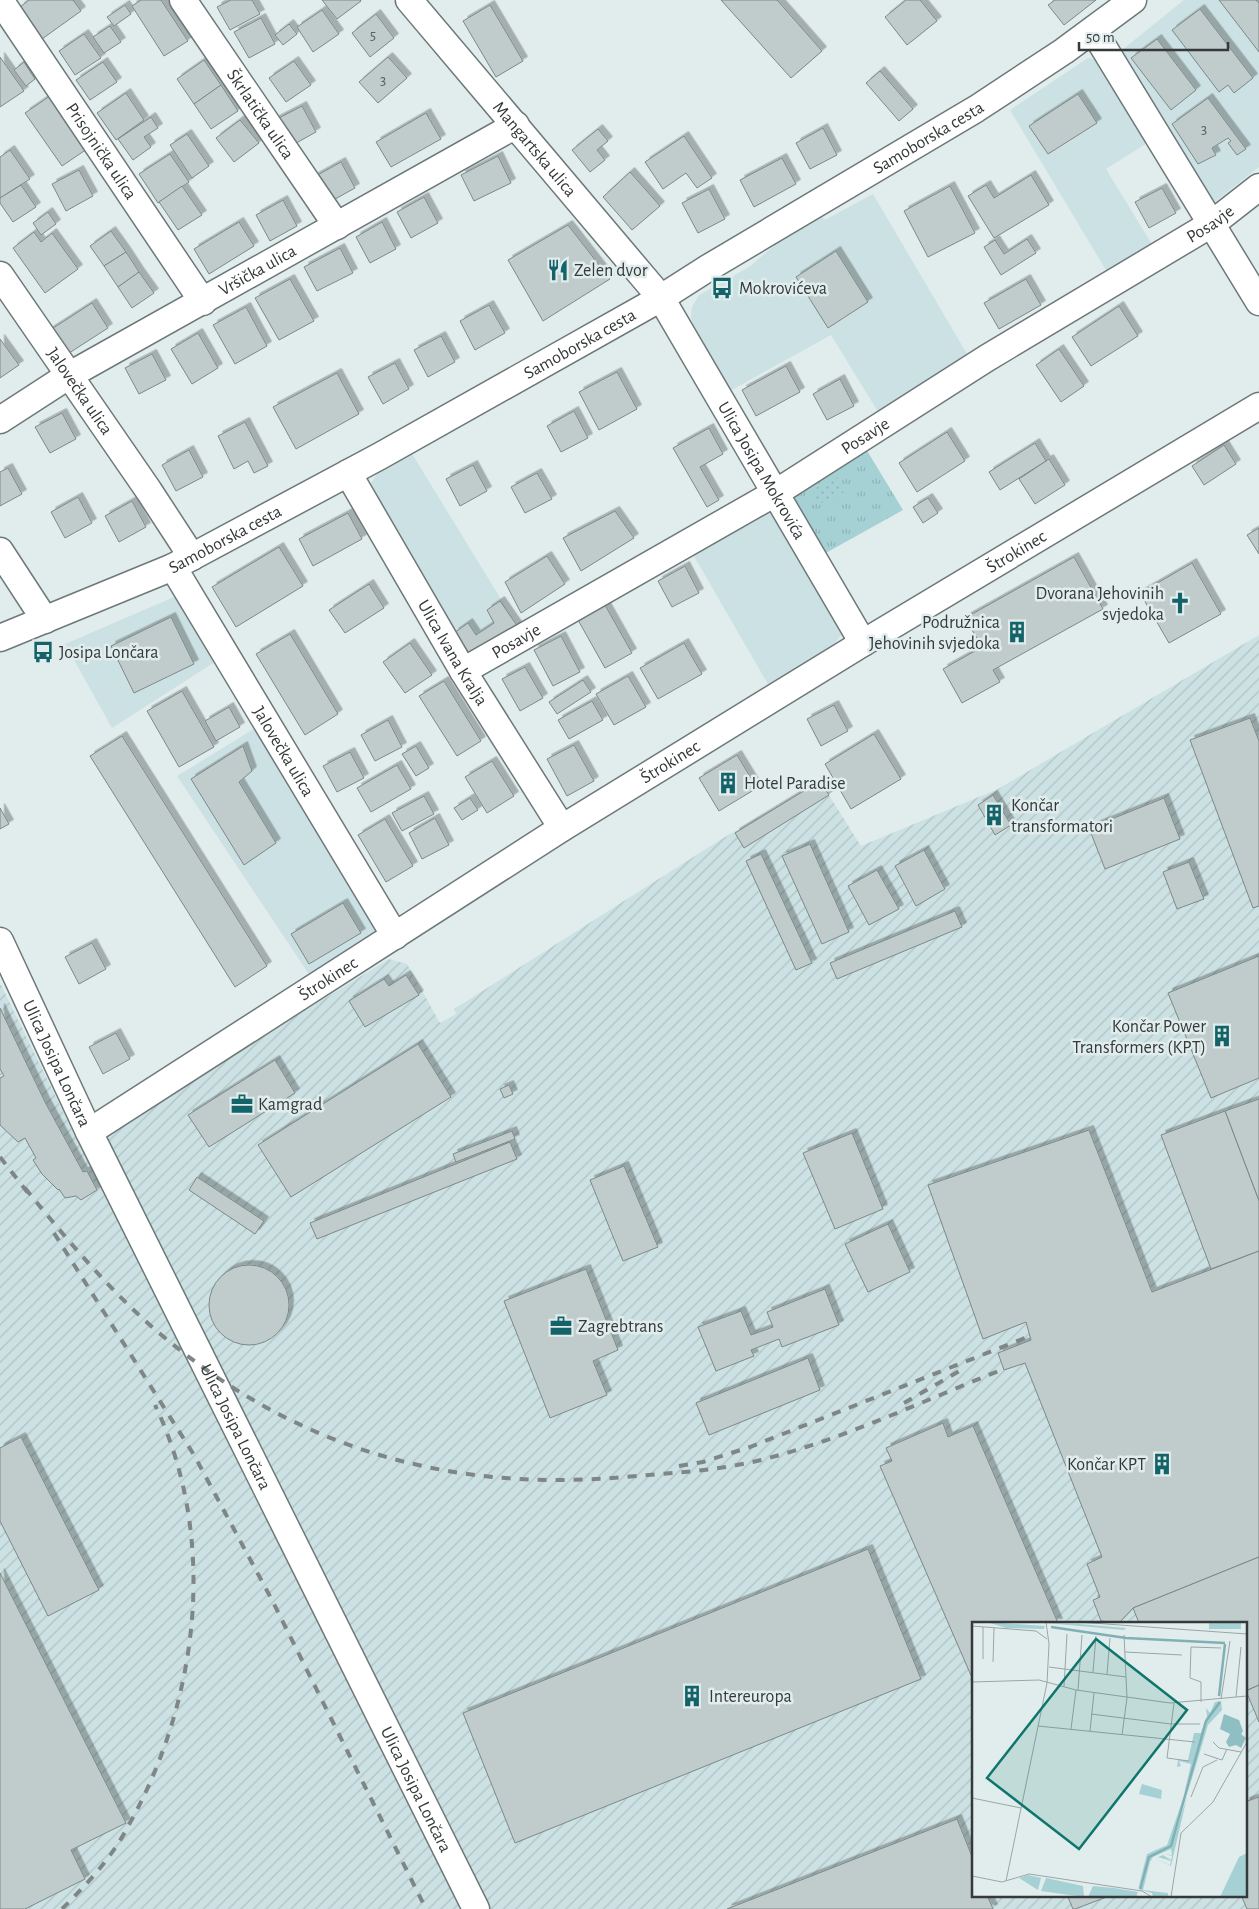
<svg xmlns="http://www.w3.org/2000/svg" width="1259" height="1909" viewBox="0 0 1259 1909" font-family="'Alegreya Sans',sans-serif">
<defs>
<pattern id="industrial-furrows" width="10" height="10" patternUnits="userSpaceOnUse" patternTransform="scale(1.25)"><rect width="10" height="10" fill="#cce1e3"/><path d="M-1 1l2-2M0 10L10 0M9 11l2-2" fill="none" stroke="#b0c2c4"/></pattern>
<pattern id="grass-tufts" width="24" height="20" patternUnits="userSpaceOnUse" patternTransform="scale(1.25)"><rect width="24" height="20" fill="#a5d1d5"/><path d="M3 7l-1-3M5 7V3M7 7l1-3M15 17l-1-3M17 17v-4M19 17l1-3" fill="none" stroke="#8fb4b8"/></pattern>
<pattern id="park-dots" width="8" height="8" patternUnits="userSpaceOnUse" patternTransform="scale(1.25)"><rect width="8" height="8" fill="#a5d1d5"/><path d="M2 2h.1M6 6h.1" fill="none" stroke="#8fb4b8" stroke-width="1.8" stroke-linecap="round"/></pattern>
<filter id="shadow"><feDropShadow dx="4.5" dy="-4.5" stdDeviation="0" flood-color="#0004"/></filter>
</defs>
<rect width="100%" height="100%" fill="#e1eded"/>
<g fill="#cce1e3">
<polygon points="1184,0 1259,0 1259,167 1212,204 1122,50"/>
<polygon points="1088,58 1099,60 1149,142 1106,169 1153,246 1107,272 1010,110"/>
<polygon points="873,194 970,359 880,415 831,335 730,391 694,331 691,317 692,307 699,295 749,267 783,238 820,214 825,220"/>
<polygon points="411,452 518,627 470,654 373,495 371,483 379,471"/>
<polygon points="772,503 844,632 826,653 769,686 691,551"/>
<polygon points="174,597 180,598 218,660 112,728 65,644"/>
<polygon points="257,727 377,927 374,935 310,976 177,776"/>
</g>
<path fill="url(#industrial-furrows)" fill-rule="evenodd" d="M1259,635v1274h-1259v-926l81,165 308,-189 18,5 33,59 16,-9 -2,-5 266,-169 100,-59 41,65 137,-57zM973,1623h272v272h-272z"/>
<polygon fill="url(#grass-tufts)" points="863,444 903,510 824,554 791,500 793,491"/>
<polygon fill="url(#park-dots)" points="836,475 844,492 834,499 817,504 813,496 813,490"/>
<g fill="#c0cbcc" stroke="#7d8888" filter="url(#shadow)">
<polygon points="29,0 73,0 81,11 42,39 20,7"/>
<polygon points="141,0 161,0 188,41 164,56 132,6"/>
<polygon points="231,0 252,0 260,14 230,30 217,7"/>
<polygon points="322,0 360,0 361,1 337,19"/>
<polygon points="721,0 777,0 822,51 791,78"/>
<polygon points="906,0 920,0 937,21 907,45 885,17"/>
<polygon points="1055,0 1096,0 1064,25 1048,5"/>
<polygon points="1219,0 1256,0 1259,3 1259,52"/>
<polygon points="125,5 131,14 114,26 107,17"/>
<polygon points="490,5 523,61 496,77 463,21"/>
<polygon points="1200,9 1253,78 1234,93 1228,85 1219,92 1172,30"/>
<polygon points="322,10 339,34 313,52 297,27"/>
<polygon points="376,14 394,38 370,57 352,33"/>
<polygon points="261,18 275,44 249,58 234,32"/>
<polygon points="289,24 297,34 283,45 275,35"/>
<polygon points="110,26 121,42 104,53 93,37"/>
<polygon points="84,34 101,58 75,75 59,51"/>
<polygon points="1157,39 1196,90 1171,110 1131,58"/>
<polygon points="0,57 24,91 0,107"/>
<polygon points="388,57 407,78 378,103 359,82"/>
<polygon points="204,60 221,85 194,104 177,79"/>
<polygon points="294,61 311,85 286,102 269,78"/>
<polygon points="24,62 35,79 26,86 14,70"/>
<polygon points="103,62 117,82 90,100 76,80"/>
<polygon points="880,71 913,109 899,121 866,83"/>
<polygon points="221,85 238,111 211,129 194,104"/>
<polygon points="126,93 144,120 116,140 97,113"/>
<polygon points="1078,94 1097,123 1048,154 1029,126"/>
<polygon points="50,96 87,149 62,166 25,113"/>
<polygon points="1208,98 1246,149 1237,155 1228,143 1231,141 1228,138 1212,148 1216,155 1198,164 1172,124"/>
<polygon points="302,106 316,132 289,147 275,120"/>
<polygon points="426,113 441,139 391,167 376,142"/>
<polygon points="151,117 158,128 144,137 151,147 133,160 118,139"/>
<polygon points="240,120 259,143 234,162 216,138"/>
<polygon points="823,128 837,155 810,169 796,143"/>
<polygon points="598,129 608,141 597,150 605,160 590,172 572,150"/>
<polygon points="187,134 209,166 192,178 170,145"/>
<polygon points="684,136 712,178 697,188 686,173 663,189 645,162"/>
<polygon points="10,150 30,179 0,198 0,157"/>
<polygon points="170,154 189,182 158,203 139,174"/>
<polygon points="498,156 511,183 474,201 461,175"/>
<polygon points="782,158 796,184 754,207 740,180"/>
<polygon points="341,162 355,188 328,203 314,177"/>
<polygon points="79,170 93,196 66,211 52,184"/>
<polygon points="630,172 660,206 632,230 603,197"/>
<polygon points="1031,175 1049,205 994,238 968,196 986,185 994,198"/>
<polygon points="21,185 36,207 13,222 0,203 0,198"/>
<polygon points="182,186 202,215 178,230 159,202"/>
<polygon points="950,186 975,233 928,257 904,211"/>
<polygon points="1162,188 1176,213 1149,228 1135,202"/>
<polygon points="709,189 725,219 698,233 682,203"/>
<polygon points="424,197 438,223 411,238 397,212"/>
<polygon points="283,200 297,226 270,241 256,215"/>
<polygon points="48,212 56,224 41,235 33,223"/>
<polygon points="239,222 254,246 209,274 194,249"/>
<polygon points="382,222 396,249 370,263 356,237"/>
<polygon points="568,225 610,279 543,321 508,260"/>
<polygon points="111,231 126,252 104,266 90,246"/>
<polygon points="34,232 41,242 52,233 78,269 45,293 13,248"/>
<polygon points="1027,239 1036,253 1001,275 984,247 995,240 1004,254"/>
<polygon points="340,248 353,273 317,291 304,267"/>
<polygon points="836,251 868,302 828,328 796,277"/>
<polygon points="126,252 139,272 118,287 104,266"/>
<polygon points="139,272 154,293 132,308 118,287"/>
<polygon points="290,279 314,321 279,340 255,298"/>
<polygon points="1026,279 1041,305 999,329 984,303"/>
<polygon points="92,303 108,328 63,357 47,332"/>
<polygon points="489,305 505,333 475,350 460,321"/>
<polygon points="1119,306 1138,336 1091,366 1072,337"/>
<polygon points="246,307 267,346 235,364 213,325"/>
<polygon points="198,333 218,368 192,384 171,349"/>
<polygon points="441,336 455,362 428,377 414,350"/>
<polygon points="0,339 19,365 0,378"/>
<polygon points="1059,349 1084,386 1061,402 1036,365"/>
<polygon points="152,354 166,380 139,394 125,368"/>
<polygon points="395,363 409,389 383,404 368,377"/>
<polygon points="786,366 800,392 756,416 742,390"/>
<polygon points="617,372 637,409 599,430 579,392"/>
<polygon points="337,373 359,414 296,449 273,407"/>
<polygon points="840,379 854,406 827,420 813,394"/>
<polygon points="574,411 588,438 561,452 547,426"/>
<polygon points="62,413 76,439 50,453 35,427"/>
<polygon points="245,422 268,466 254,473 248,461 234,469 218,436"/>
<polygon points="709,428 723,454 700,467 719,500 707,507 673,448"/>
<polygon points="947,432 965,461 917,492 899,463"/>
<polygon points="1035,443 1046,461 1000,490 989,472"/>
<polygon points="1224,445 1236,464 1204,485 1192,466"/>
<polygon points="189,450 203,477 176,491 162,465"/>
<polygon points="1049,459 1065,485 1035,504 1019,479"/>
<polygon points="473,465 487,491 460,506 446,479"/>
<polygon points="8,468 22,494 0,506 0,472"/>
<polygon points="537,473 552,499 525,513 511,487"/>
<polygon points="78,497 92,523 65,538 51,512"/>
<polygon points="928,498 938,513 923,523 913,507"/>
<polygon points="132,501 146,527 119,542 105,516"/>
<polygon points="615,511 634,538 581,571 563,538"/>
<polygon points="348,513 362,539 313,566 299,539"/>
<polygon points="1259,528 1259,554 1247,535"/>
<polygon points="279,547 303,586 236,627 212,587"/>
<polygon points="547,556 565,584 521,613 505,582"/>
<polygon points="1074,557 1103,609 993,670 1000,682 962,703 943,669 982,647 965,618"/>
<polygon points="1192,563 1221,614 1169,643 1140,593"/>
<polygon points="685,566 699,593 672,607 658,581"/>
<polygon points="369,584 384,608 345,633 329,610"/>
<polygon points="500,601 518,627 470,654 454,633 468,623 476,635 494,623 487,610"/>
<polygon points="605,605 632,653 605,668 578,620"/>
<polygon points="171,617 194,664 134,693 111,646"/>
<polygon points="290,634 338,714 305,735 256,654"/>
<polygon points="561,636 580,672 553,686 534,650"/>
<polygon points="410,643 432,675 405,693 383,662"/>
<polygon points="684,643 702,674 658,699 640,668"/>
<polygon points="525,667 543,698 520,711 502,679"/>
<polygon points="628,676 646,707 614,725 596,694"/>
<polygon points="583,680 591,692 557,714 549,702"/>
<polygon points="444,681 481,741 457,756 419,696"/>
<polygon points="182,691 214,747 179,767 147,711"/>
<polygon points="592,701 603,720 569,739 558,720"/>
<polygon points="834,705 848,731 821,746 807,719"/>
<polygon points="229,707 240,727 216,741 205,721"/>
<polygon points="1250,718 1259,741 1259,906 1253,908 1190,740"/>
<polygon points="388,720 402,747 375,761 361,735"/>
<polygon points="874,734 901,779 851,809 825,764"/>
<polygon points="122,736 267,966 235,987 90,756"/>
<polygon points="574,745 594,781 567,796 547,759"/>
<polygon points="243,746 252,771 239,782 276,843 244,865 191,779"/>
<polygon points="416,746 429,768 416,776 402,754"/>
<polygon points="350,752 364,778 337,792 323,766"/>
<polygon points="737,755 757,788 719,811 699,778"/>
<polygon points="492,761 514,796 487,813 465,777"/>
<polygon points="397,765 411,789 371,812 357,788"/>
<polygon points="820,781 829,795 744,848 735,833"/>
<polygon points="993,795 1011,825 995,835 978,805"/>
<polygon points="424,796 434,814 402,831 392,813"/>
<polygon points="470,798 478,810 462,820 454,808"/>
<polygon points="1164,798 1180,839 1105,869 1089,828"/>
<polygon points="0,808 9,824 0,829"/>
<polygon points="435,818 449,845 422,859 409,833"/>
<polygon points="385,819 413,866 386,882 358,835"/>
<polygon points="810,844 849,932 822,944 782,856"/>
<polygon points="924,850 945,889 916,906 895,866"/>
<polygon points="761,854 812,963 796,970 746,861"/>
<polygon points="1189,862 1204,899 1177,909 1163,872"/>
<polygon points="877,870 899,909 869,925 848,886"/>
<polygon points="343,903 361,933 309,964 291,934"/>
<polygon points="955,911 962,927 837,979 830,963"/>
<polygon points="92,943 106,969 79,984 65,957"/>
<polygon points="1259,956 1259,1078 1211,1098 1168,993"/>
<polygon points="406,975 419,995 365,1027 349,1001 384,979 389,986"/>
<polygon points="0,1008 45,1102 83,1172 87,1171 97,1190 81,1200 76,1196 65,1198 59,1189 58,1190 42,1174 33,1160 36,1158 25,1138 18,1142 0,1125 0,1078 4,1076 0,1069"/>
<polygon points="116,1033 130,1059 103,1074 89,1047"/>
<polygon points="418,1044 451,1097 291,1197 258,1145"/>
<polygon points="275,1060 295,1093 209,1147 188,1115"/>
<polygon points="509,1085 513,1094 504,1098 500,1089"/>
<polygon points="1259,1099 1259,1201 1225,1111"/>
<polygon points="1225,1111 1259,1201 1259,1251 1211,1269 1161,1135"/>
<polygon points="1089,1130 1152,1292 1259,1251 1259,1557 1133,1608 1119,1623 1101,1621 1093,1600 1100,1597 1087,1564 1102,1557 1025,1363 1004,1370 998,1353 1031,1340 1026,1322 983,1339 928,1185"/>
<polygon points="512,1131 515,1139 456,1162 453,1154"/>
<polygon points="852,1133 883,1209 835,1229 803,1153"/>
<polygon points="510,1142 517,1159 317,1239 310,1223"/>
<polygon points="624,1166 658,1247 623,1261 590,1180"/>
<polygon points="197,1177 264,1221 255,1234 189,1190"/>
<polygon points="888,1224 910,1272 868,1292 845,1244"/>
<circle cx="249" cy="1305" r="40"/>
<polygon points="586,1269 618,1350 593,1361 607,1395 550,1418 504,1301"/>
<polygon points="825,1289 839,1325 782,1347 779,1339 751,1350 754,1356 716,1371 698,1327 741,1311 751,1335 773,1327 767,1312"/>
<polygon points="808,1358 820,1390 709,1435 696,1403"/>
<polygon points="943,1423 948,1437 973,1426 1058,1623 973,1623 973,1680 880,1466 892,1461 886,1448"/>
<polygon points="21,1437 99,1590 48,1616 0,1521 0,1448"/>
<polygon points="868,1549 921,1679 515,1843 463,1713"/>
<polygon points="1259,1557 1259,1685 1245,1691 1245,1623 1139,1623 1133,1608"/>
<polygon points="0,1573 126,1823 71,1850 85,1879 25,1909 0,1909"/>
<polygon points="1259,1685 1259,1722 1246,1691"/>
<polygon points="1259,1797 1259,1909 1247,1909 1241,1895 1245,1895 1245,1802"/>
<polygon points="957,1819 973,1859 973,1895 987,1895 993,1909 727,1909"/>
<polygon points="1067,1895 1112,1895 1075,1909 1073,1909"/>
</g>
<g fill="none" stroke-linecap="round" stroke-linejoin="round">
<g stroke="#6e7879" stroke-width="29">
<g id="minor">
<path id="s1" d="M0,0l203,302"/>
<path id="s2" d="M183,0l154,226"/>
<path id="s3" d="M409,0l252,298 202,345"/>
<polyline points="1093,30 1259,302"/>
<path id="s4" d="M0,275l149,216 43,66"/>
<path id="s5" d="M0,420l68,-44 448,-251"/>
<path id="s6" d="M348,473l115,198 99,157"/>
<polyline points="0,551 45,620"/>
<path id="s7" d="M173,567l222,369"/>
<path id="s8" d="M0,638l173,-71 207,-111 281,-158 47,-30 268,-159 88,-58 69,-51"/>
<path id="s9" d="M463,671l314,-179 210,-134 226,-135 46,-36"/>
<path id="s10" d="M0,941l89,191 387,777"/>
<path id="s11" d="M89,1132l473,-304 301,-185 396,-237"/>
</g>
</g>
<use href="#minor" stroke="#fff" stroke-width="26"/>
<g stroke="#7e8686" stroke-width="4" stroke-dasharray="9 9" stroke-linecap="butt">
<polyline points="0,1157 28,1193"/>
<path d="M25,1188c39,48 79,96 126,138 137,120 293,167 474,151 46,-4 91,-6 136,-17 84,-21 163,-60 243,-91"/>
<polyline points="54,1233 194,1455 272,1600 426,1909"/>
<polyline points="904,1403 963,1369"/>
<polyline points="679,1466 703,1462 750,1447 1030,1336"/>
<path d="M62,1909c24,-24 48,-49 64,-79 73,-127 93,-291 29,-425"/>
</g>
</g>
<defs>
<g id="restaurant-bare" transform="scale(1.725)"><path d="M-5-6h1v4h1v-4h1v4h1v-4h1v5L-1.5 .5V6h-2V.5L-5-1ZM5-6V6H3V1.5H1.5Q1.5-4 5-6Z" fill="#136369" stroke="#e1eded" stroke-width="2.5" paint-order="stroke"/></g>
<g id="bus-bare" transform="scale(1.725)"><path d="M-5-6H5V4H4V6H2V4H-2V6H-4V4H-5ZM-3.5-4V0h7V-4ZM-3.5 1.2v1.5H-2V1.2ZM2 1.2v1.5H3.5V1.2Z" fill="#136369" stroke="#e1eded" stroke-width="2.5" paint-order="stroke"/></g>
<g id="church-bare" transform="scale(1.725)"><path d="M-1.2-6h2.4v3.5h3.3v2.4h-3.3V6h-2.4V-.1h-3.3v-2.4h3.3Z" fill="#136369" stroke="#e1eded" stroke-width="2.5" paint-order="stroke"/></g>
<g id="building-bare" transform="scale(1.725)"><path d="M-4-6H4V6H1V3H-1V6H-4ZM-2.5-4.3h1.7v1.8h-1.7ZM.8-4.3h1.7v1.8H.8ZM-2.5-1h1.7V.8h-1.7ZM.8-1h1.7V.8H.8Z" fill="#136369" stroke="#e1eded" stroke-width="2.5" paint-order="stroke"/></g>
<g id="office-bare" transform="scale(1.725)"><path d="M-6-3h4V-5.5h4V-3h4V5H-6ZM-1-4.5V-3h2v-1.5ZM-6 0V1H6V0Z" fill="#136369" stroke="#e1eded" stroke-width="2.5" paint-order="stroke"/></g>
</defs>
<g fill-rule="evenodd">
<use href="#restaurant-bare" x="558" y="270"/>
<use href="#bus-bare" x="722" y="288"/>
<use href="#church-bare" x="1180" y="603"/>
<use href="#building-bare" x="1017" y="632"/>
<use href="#bus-bare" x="43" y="652"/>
<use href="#building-bare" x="728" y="783"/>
<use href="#building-bare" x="994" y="815"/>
<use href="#building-bare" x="1222" y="1036"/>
<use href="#office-bare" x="242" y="1104"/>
<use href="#office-bare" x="561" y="1326"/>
<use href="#building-bare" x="1162" y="1464"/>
<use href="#building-bare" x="692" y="1696"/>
</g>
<g text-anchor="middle" stroke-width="5" stroke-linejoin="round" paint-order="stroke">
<g font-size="15" fill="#585e5e">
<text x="373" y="40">5</text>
<text x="383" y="85">3</text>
<text x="1204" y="134">3</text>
</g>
<g font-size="18" fill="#35393a" stroke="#e1eded">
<text dy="6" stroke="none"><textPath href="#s2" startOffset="138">Škrlatička ulica</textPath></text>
<text dy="6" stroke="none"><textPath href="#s8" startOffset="1056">Samoborska cesta</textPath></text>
<text dy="6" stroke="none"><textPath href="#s3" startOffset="195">Mangartska ulica</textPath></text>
<text dy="6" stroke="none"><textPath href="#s1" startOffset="182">Prisojnička ulica</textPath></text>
<text dy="6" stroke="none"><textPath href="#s9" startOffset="871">Posavje</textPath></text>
<text dy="6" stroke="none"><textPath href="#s5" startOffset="298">Vršička ulica</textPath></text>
<text dy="6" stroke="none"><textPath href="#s8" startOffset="651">Samoborska cesta</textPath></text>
<text dy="6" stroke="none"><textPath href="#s4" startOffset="141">Jalovečka ulica</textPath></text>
<text dy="6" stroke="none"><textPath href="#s9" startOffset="466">Posavje</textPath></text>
<text dy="6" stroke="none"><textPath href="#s3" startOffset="590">Ulica Josipa Mokrovića</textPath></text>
<text dy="6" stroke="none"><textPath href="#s8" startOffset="246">Samoborska cesta</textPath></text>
<text dy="6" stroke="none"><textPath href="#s11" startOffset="1094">Štrokinec</textPath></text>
<text dy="6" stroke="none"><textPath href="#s9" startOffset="61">Posavje</textPath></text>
<text dy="6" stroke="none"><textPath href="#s6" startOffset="208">Ulica Ivana Kralja</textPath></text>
<text dy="6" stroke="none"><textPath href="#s7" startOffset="215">Jalovečka ulica</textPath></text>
<text dy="6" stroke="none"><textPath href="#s11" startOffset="689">Štrokinec</textPath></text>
<text dy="6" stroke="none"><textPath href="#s11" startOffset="284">Štrokinec</textPath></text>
<text dy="6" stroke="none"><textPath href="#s10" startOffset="135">Ulica Josipa Lončara</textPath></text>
<text dy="6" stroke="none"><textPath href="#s10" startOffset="540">Ulica Josipa Lončara</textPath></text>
<text dy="6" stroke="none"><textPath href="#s10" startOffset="945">Ulica Josipa Lončara</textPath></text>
</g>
<g font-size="18" fill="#35393a" stroke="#e1eded" text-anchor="start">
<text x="574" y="276">Zelen dvor</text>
<text x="739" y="294">Mokrovićeva</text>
<text x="1164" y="599" text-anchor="end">Dvorana Jehovinih<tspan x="1164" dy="21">svjedoka</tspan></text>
<text x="1000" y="628" text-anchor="end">Podružnica<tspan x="1000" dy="21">Jehovinih svjedoka</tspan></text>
<text x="59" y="658">Josipa Lončara</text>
<text x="744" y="789">Hotel Paradise</text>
<text x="1011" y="811">Končar<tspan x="1011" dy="21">transformatori</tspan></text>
<text x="1206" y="1032" text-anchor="end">Končar Power<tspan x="1206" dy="21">Transformers (KPT)</tspan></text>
<text x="258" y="1110">Kamgrad</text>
<text x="578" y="1332">Zagrebtrans</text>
<text x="1146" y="1470" text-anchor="end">Končar KPT</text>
<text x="709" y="1702">Intereuropa</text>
</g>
</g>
<g transform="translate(972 1622)">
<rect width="275" height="275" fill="#e1eded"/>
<path d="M15,0l58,4 -1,3 -38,-1zM237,0h32v7h-32zM74,1l34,1 46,4 -2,2zM249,79l1,9 -14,15 -21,70 11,-45 -14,44 7,-30 -12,-3 2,5 -4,1 1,-7h10l6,-27h7l6,-17 -1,-8 4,5 5,-11zM212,174l-14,51 -21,10 -11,32 9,-35 20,-9zM215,175l-16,69 -17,-8 16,7 1,-4 -13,-4 5,-2 8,5 1,-4 -7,-2 7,1 -1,-6 -18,8 -3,5 -7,28 25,3v4h-15l-1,-4 -12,-3 10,-33 21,-10zM275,231v44h-27l19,-40zM56,253l13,3 -3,12 -19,-12zM74,256l37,8 1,11 -43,-6zM121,264l21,2 24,4 -2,5h-48z" fill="#a5d1d5"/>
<path d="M252,92l15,6 4,11 -2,3 5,4 -5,10 -5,-3 -7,2 -3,-5 4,-8 -10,-5z" fill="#90bfc3"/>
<path d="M170,162l20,6 -1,9 -22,-5z" fill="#a5d1d5"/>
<path fill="none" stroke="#81b0b4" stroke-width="2.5" d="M79,5l75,11 99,5M247,74l6,-52M168,267l9,-32 22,-11 35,-125 14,-19"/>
<path fill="none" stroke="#9ca5a5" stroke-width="1" d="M106,0l169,12M0,4l64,5 11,8M153,30l57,3M11,37v-32M21,40l1,-34M77,45l77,10M121,50l3,-36M135,52l3,-36M0,60l67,-2 37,10 94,13 77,-7M92,64l3,-52M106,68l4,-55M264,75l5,-50M249,77l9,-58M229,80v-20l-11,-4 1,-31 30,1M202,81l-7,55 22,3M119,92l80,10h29M66,104l157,16M99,107l5,-39M118,109l4,-38M150,113l5,-37 -3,-63M241,120l6,6 22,4M232,132l18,6 5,-11M219,175l12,-30 14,-7M0,176l49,10M0,254l30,6 27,-8 113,17 10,6M34,259l41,-198 2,-39 -3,-22M199,275l10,-64 32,-31 34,-60"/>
<path fill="#0f766e" fill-opacity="0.15" stroke="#0f766e" stroke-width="2.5" d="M124,17l91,71 -108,139 -92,-71z"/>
<rect width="275" height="275" fill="none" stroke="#35393a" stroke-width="2.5"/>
</g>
<path d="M1079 42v8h149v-8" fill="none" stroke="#35393a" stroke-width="2.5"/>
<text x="1086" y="42" font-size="15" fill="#35393a" stroke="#e1eded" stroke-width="4" paint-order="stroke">50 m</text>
</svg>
